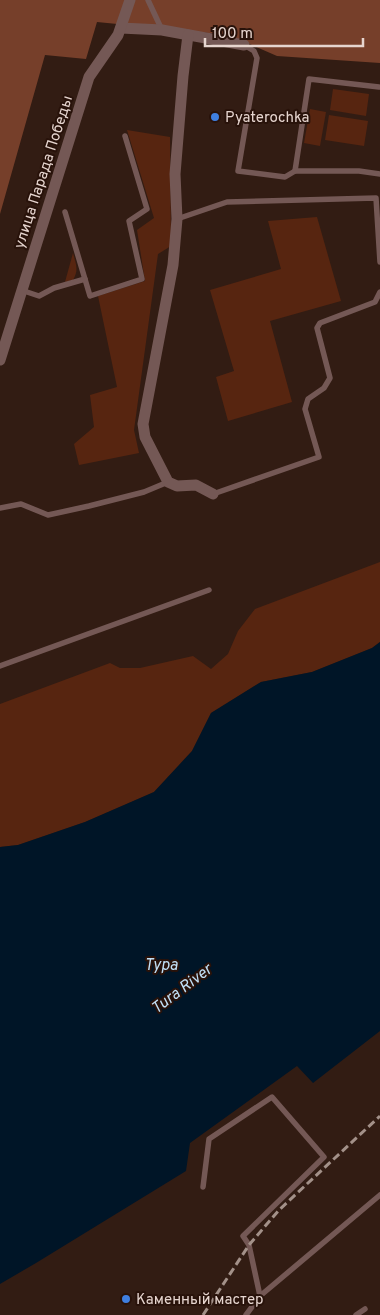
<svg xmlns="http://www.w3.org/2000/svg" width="380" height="1315" viewBox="0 0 380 1315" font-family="Overpass,sans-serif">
<rect width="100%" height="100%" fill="#321c13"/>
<g fill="#572510">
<polygon points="333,89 369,94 366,116 330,110"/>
<polygon points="310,109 326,112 320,146 304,143"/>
<polygon points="329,115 368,121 364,146 325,140"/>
<polygon points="127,130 170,137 171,246 158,254 134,430 139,453 79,465 74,444 94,427 90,395 117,387 98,296 145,281 137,230 154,218"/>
<polygon points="317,217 341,301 270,321 292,402 228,421 216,377 234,371 210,290 281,269 268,221"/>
<path d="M73,253c3,11 6,17 0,27l-8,2z"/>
<polygon points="380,562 380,642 372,648 312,672 261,682 211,713 192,751 154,792 85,822 18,845 0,847 0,704 110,663 120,668 140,668 193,656 211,669 228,654 238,631 255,609"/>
</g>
<polygon fill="#763f2a" points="0,0 380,0 380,63 277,56 229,35 97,22 86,59 45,55 0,214"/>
<polygon fill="#001527" points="380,642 380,1031 313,1083 297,1066 190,1143 186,1171 36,1263 0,1284 0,847 18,845 85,822 154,792 192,751 211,713 261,682 312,672 372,648"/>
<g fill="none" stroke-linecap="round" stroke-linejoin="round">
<g stroke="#745855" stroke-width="5.5">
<polyline points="148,0 162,30"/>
<polyline points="244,45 254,51 257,58 238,171 285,177 295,171 309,79 379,87"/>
<polyline points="295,171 359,171 380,174"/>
<polyline points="65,212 90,296 142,279 129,221 147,209 125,136"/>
<polyline points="177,219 227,202 376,198 380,262"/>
<polyline points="21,290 39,296 54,288 85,279"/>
<polyline points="213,494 319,457 305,409 308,399 324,388 330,378 317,328 320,323 375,302 380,292"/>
<polyline points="0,508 21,504 48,515 89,506 144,492 168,482"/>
<polyline points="0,666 209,590"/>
<polyline points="203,1187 209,1139 272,1097 324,1157 243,1236 249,1245 260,1296"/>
<polyline points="246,1315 260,1296 380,1195"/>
<polyline points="356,1315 365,1309"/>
</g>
<g stroke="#745855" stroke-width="11">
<polyline points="121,28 162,30 244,45"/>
<polyline points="188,35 183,76 175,174 177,219 173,265 143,424 145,437 168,482 177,486 196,485 213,494"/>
<polyline points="0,360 89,77 118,35 130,0"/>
</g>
<polyline stroke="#a39189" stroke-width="3" stroke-dasharray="8 4" stroke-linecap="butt" points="203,1315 249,1245 279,1210 380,1116"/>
</g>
<g fill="#3f7fe0" stroke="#28120a" stroke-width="2">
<circle cx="215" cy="117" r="5"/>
<circle cx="126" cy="1299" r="5"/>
</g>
<g text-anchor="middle" stroke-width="4" stroke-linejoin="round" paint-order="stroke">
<g font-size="15" fill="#e6d5cf" stroke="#28120a" text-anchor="start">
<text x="225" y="122">Pyaterochka</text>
<text x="136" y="1304">Каменный мастер</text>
</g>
<g font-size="15" fill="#e6d5cf" stroke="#28120a">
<text transform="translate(43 172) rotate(-72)" y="5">улица Парада Победы</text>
</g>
<g font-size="16" font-style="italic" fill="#c1e0f7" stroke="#28120a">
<text x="161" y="970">Тура</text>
<text transform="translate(181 988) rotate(-37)" y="6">Tura River</text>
</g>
</g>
<path d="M205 38v8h158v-8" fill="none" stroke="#e6d5cf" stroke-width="2.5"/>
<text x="212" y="38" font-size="15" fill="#e6d5cf" stroke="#28120a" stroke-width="4" paint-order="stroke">100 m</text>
</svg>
